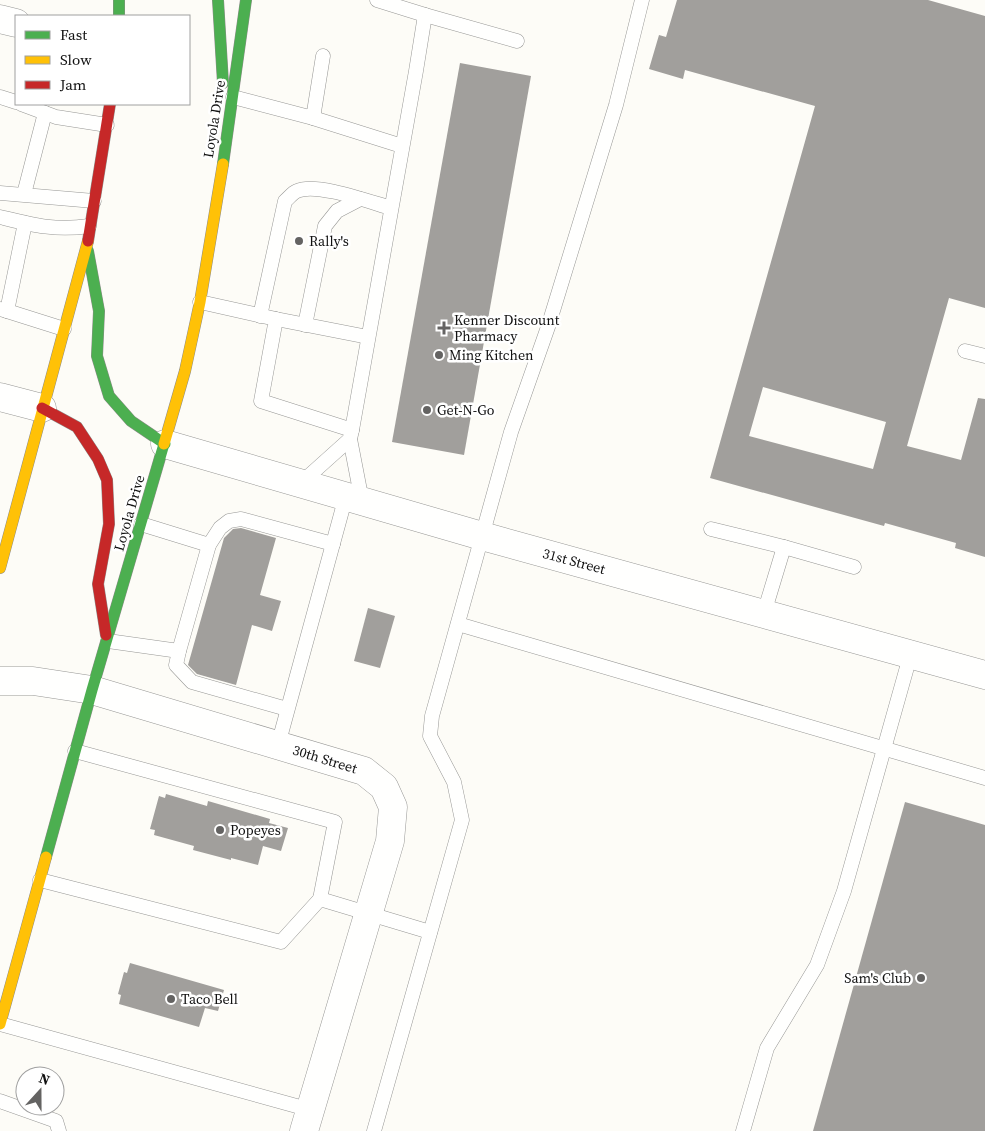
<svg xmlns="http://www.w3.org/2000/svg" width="985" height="1131" viewBox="0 0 985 1131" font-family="'Source Serif 4',serif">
<rect width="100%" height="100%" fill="#fdfcf7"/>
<g fill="#a19f9c" fill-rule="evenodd">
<path d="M677,0h251l57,16v292l-36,-10 -42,148 54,14 17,-62 7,1v158l-30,-9 1,-5 -71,-20 -1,3 -174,-48 105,-372 -130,-36 -2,9 -34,-10 10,-34 7,2zM763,387l123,35 -13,47 -124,-33z"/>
<polygon points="460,63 531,76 464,455 392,442"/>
<polygon points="241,528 276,538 260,595 281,601 272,631 252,625 236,685 197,674 188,665 224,538 233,529"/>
<polygon points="368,608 395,616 380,668 354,661"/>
<polygon points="166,794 207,806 208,801 270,819 269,823 288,828 281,851 263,846 258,865 231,858 231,860 193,850 194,846 154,835 155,830 150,829 159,796 165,798"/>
<polygon points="905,802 985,825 985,1131 813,1131"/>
<polygon points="130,963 224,990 218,1011 205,1008 199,1027 119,1004 121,995 118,994 124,972 127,973"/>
</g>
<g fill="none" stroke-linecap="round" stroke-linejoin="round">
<g stroke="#979795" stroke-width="15">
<g id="lane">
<polyline points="425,15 517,41"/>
<polyline points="0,97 16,102"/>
<polyline points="233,97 313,118 323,56"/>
<polyline points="21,104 56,117 107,125"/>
<polyline points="313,118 402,146"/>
<polyline points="0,193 94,201"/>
<polyline points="24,194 45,113"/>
<path d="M0,217c33,8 55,14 89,9"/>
<polyline points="200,302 276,319 261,401 352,430 416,71 425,15 377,0"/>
<polyline points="0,309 7,311 25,223"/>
<polyline points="7,311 64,329"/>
<path d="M260,316l25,-115c4,-3 7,-8 12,-10 19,-9 73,11 94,17"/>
<polyline points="276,319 368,337"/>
<polyline points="305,325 325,226 337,211 360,199"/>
<polyline points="965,351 985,356"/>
<polyline points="352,430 350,439 362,501"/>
<polyline points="301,483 350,439"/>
<polyline points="141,524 209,545"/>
<polyline points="711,529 784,547"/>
<polyline points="764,613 784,547 854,567"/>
<polyline points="458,624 985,778"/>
<polyline points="108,641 179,651"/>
<polyline points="287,709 192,682 176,665 179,651 209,545 220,528 229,521 241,519 333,544"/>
<polyline points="278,745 346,496"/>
<polyline points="75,751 335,822 320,899"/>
<polyline points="40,880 281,942 320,899 430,932"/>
<polyline points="0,1024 311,1110"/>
<polyline points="0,1101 56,1121 59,1131"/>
<polyline points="374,1131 462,820 454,782 430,736 432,716 511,432 548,327 616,105 642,0"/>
<polyline points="743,1131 767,1048 817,965 844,891 911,653"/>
</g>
</g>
<g stroke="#979795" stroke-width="29">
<g id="street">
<polyline points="0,19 16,23"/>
<polyline points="0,397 42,408"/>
<polyline points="165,444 482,536 985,675"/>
<polyline points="0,681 33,681 92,690 364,771 384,787 393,807 390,841 304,1131"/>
</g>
</g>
<g stroke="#8e8d8b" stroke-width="12">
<g id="fast">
<polyline points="119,0 119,16"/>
<polyline points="218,0 223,83"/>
<polyline points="223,164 246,0"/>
<polyline points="88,251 99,311 97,356 109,396 131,421 165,444"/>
<polyline points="46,857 92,690 164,444"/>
</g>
</g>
<g stroke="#8e8d8b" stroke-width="12">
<g id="slow">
<polyline points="164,444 185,371 200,302 223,164"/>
<polyline points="0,568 88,241"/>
<polyline points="0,1024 46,857"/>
</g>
</g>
<g stroke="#8e8d8b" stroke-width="12">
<g id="jam">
<polyline points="88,241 110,104"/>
<polyline points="42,408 77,427 98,459 107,480 109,524 98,584 106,635"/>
</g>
</g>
<use href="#lane" stroke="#fffffe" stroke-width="14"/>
<use href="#street" stroke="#fffffe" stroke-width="28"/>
<use href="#fast" stroke="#4caf50" stroke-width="11"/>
<use href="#slow" stroke="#ffc107" stroke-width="11"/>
<use href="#jam" stroke="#c62828" stroke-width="11"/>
</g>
<g fill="#646362" stroke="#fff" stroke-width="2">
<circle cx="299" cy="241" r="5"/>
<path d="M441.5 320.5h5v5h5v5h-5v5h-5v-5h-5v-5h5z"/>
<circle cx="439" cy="355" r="5"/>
<circle cx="427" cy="410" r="5"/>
<circle cx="220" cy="830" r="5"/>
<circle cx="921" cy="978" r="5"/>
<circle cx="171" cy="999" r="5"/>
</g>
<g text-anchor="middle" stroke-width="5" stroke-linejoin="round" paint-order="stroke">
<g font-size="14" fill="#111" stroke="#fff">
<text transform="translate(214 119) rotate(-81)" y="5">Loyola Drive</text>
<text transform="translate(129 513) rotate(-74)" y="5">Loyola Drive</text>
<text transform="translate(574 561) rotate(15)" y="5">31st Street</text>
<text transform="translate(325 759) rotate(17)" y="5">30th Street</text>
</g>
<g font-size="14" fill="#111" stroke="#fff" text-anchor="start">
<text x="309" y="246">Rally's</text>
<text x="454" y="325">Kenner Discount<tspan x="454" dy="16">Pharmacy</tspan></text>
<text x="449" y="360">Ming Kitchen</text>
<text x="437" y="415">Get-N-Go</text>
<text x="230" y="835">Popeyes</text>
<text x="911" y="983" text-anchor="end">Sam's Club</text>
<text x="181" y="1004">Taco Bell</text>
</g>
</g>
<rect x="15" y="15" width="175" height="90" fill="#ffffff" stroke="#a0a0a0"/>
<rect x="25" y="31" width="25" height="8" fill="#4caf50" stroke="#a0a0a0"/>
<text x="60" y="40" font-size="15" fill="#111111">Fast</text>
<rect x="25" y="56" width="25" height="8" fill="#ffc107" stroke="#a0a0a0"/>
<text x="60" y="65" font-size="15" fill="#111111">Slow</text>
<rect x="25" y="81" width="25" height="8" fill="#c62828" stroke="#a0a0a0"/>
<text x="60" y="90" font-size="15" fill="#111111">Jam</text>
<g transform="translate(40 1091) rotate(21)"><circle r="24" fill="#ffffff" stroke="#a0a0a0"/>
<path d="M0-4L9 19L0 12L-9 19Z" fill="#646362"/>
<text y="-8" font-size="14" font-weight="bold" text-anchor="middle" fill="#111111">N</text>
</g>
</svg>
